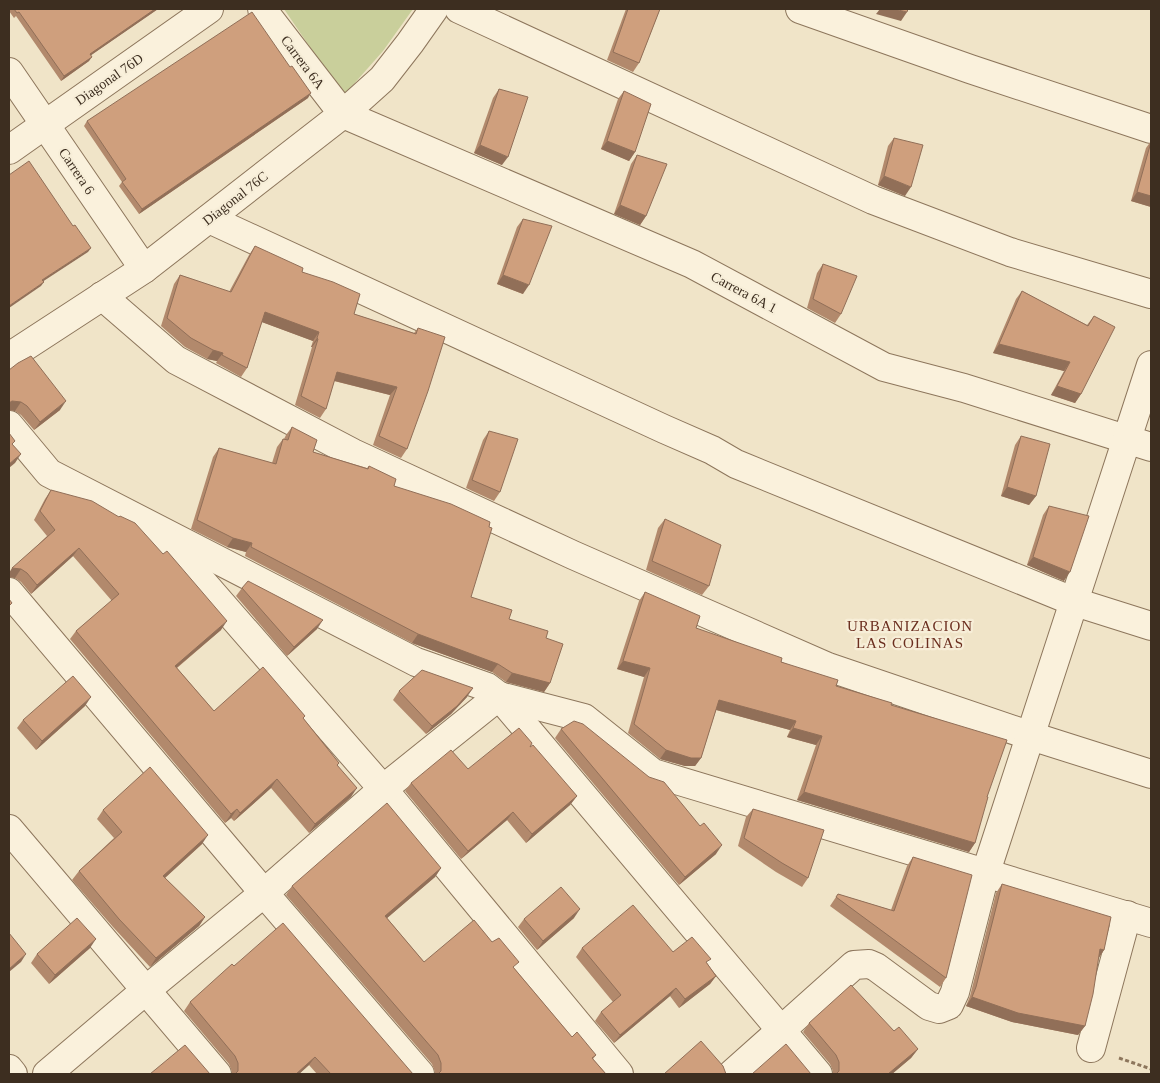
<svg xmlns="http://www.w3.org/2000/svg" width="1160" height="1083" viewBox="0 0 1160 1083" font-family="'Times New Roman',serif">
<rect width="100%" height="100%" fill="#f0e4c8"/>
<polygon fill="#c9cf9b" points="284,9 413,9 383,51 345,94 333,81"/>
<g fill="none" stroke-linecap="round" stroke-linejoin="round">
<g stroke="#8d765c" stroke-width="30">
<g id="minor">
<polyline points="262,9 343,114 692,264 884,367 964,388 1151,447"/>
<polyline points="459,9 873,200 1010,252 1151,294"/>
<polyline points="800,9 970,69 1151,129"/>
<polyline points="9,72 144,269"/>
<polyline points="9,150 209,9"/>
<polyline points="209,219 664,429 712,450 736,464 1075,602 1151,626"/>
<polyline points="102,296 176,360 353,453 573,555 828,667 1031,736 1151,774"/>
<polyline points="9,357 144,269 343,114 382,79 410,43 434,9"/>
<polyline points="9,425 49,473 416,662 487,687 499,696 818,1074"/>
<polyline points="164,538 383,789 619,1074"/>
<polyline points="9,592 264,893 420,1074"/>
<polyline points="499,696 584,718 653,773 1151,923"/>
<polyline points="9,829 217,1074"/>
<polyline points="1091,1048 1127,915"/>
<polyline points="9,1069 13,1074"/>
<polyline points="47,1074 146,990 264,893 383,789 499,696"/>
<polyline points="732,1074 854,965 869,964 876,967 929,1006 939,1009 949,1005 955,992 984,878 1151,365"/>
</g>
</g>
<polyline stroke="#8d765c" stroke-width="3" stroke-dasharray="4 2.5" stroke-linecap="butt" points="1119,1058 1151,1069"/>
<use href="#minor" stroke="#faf1dc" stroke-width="28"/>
</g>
<g fill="#b2896c">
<polygon points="9,9 158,9 91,55 89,61 61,81 16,16 14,18 9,11"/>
<polygon points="626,9 660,9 639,63 633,72 607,60"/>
<polygon points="499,89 502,165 474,153 493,98"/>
<polygon points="624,91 635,152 629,161 601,149 618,99"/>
<polygon points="308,98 139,214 119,186 122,182 84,126 87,121"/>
<polygon points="894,138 905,196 878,185 888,146"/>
<polygon points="1151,141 1151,207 1131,201 1146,148"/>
<polygon points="637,155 646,216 640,225 614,214 631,164"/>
<polygon points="523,219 523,294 497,284 517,227"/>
<polygon points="255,246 302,272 354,314 414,333 418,328 407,449 401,458 373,445 390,395 334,381 326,409 320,418 295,405 312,347 311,347 313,341 262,322 247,368 241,377 216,363 217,361 207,359 185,347 161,326 174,284 180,275 229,292 249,255"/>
<polygon points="823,264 841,314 835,323 807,308 817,273"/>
<polygon points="1022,291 1087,325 1094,316 1081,394 1075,403 1051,395 1064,371 993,353 1016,299"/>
<polygon points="9,370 60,410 34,430 21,415 15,411 9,410"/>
<polygon points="292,427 313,452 367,468 369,466 394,486 471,597 509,619 546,638 550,683 544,692 506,682 492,672 412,643 245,556 246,552 227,547 191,529 213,457 219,448 272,463 277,447 283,439 284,439 286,435"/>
<polygon points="489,431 500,492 494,501 466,488 483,440"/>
<polygon points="1021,436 1036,496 1029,505 1001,496 1015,445"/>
<polygon points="51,490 221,630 177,668 214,711 305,716 303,718 339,763 337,766 351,797 309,833 271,788 234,821 231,818 225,823 70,639 76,631 112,601 73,556 31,594 21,582 15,578 9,577 9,573 47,536 34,520 45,499"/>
<polygon points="1049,506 1064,581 1027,565 1043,515"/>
<polygon points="665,519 709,586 702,595 646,570 658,528"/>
<polygon points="242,588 317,629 287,656 236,596"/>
<polygon points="645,592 696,628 781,662 836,686 891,705 987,797 975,843 969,852 797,800 816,745 787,737 790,730 716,710 701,758 695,766 685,766 660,759 628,733 644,677 617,669 639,601"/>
<polygon points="399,691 467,697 451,714 426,734 393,700"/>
<polygon points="85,706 36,750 17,728 23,720"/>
<polygon points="561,729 716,854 679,885 555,738"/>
<polygon points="530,747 577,796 570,805 526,843 507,820 461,859 405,791 411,783 468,769"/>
<polygon points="753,809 808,878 802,887 776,872 738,846 746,817"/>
<polygon points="103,810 202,844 165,878 205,917 199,926 150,967 113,927 72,880 79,871 114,838 97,819"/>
<polygon points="913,857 946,978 940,987 830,906 838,894 891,910 907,866"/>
<polygon points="441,868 435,877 387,918 424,962 514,968 572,1037 596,1055 593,1059 606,1074 435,1074 435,1072 432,1064 286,895 292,886"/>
<polygon points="1002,884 1104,950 1098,959 1085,1026 1078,1035 1012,1022 966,1006 970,996 996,893"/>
<polygon points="574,918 537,950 518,927 524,919"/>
<polygon points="90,948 49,984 31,963 37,954"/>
<polygon points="582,948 673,952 707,963 716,976 710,984 679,1008 670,996 614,1043 595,1021 601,1012 613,1002 576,957"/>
<polygon points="234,966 413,1074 317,1074 309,1065 299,1074 232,1074 232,1072 229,1064 184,1011 190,1002"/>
<polygon points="809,1023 894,1031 918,1049 911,1058 892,1074 833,1074 833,1071 830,1064 803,1032"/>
</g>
<g fill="#916f58">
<polygon points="155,9 158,9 87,58 90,54"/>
<polygon points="880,9 894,9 907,12 901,21 876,14"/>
<polygon points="92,57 89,61 61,81 64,76"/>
<polygon points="311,93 308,98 139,214 142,209"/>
<polygon points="607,141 635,152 629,161 601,149"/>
<polygon points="480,145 508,157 502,165 474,153"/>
<polygon points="884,176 911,187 905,196 878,185"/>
<polygon points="1137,192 1151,196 1151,207 1131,201"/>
<polygon points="620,205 646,216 640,225 614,214"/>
<polygon points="91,248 88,252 39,284 42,280"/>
<polygon points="503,275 529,285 523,294 497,284"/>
<polygon points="44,282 41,286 9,308 9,306"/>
<polygon points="265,312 319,332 313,341 259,321"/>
<polygon points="317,338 318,339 312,347 311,347"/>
<polygon points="999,344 1070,362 1064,371 993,353"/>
<polygon points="213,350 223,353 217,361 207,359"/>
<polygon points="337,372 397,387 390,395 331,380"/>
<polygon points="1057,386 1081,394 1075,403 1051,395"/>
<polygon points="12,401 21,402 15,411 9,410 9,403"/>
<polygon points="66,401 60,410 34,430 40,422"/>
<polygon points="21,454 15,463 9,468 9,464"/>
<polygon points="1007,487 1036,496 1029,505 1001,496"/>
<polygon points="233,538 252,543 246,552 227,547"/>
<polygon points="79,548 73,556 31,594 37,585"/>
<polygon points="1033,557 1070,572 1064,581 1027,565"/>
<polygon points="12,568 21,569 15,578 9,577 9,573"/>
<polygon points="323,620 317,629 287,656 294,647"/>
<polygon points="227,621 221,630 169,674 175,666"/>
<polygon points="418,634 498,664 492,672 412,643"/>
<polygon points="623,661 650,668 644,677 617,669"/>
<polygon points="512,673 550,683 544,692 506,682"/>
<polygon points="473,688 467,697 451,714 426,734 432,726"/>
<polygon points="91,697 85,706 36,750 42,741"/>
<polygon points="719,700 796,721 790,730 713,709"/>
<polygon points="793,728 822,736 816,745 787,737"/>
<polygon points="666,750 701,758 695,766 685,766 660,759"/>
<polygon points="277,779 271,788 234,821 240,813"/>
<polygon points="357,788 351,797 309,833 315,824"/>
<polygon points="804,792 975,843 969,852 797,800"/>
<polygon points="577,796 570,805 526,843 532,834"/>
<polygon points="237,809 231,818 225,823 231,814"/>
<polygon points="513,812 507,820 461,859 468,851"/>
<polygon points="208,835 202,844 157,885 163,876"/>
<polygon points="722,845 716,854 679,885 685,877"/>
<polygon points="441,868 435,877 379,925 385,916"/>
<polygon points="580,909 574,918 537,950 543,941"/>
<polygon points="205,917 199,926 150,967 156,958"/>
<polygon points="96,939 90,948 49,984 55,975"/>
<polygon points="1100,949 1104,950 1098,959"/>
<polygon points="26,954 21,962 9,972 9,969"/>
<polygon points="716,976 710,984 679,1008 685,999"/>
<polygon points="676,988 670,996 614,1043 620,1035"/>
<polygon points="972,997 1085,1026 1078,1035 1012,1022 966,1006"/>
<polygon points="918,1049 911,1058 892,1074 888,1074"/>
<polygon points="315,1057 309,1065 299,1074 296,1074"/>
</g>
<g fill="#cf9f7d" stroke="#916f58">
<polygon points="14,9 155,9 90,54 92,57 64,76 19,12 17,13"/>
<polygon points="628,9 660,9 639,63 613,52"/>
<polygon points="894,9 908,9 907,12"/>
<polygon points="252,12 290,67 292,66 311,93 142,209 122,182 126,179 87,121"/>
<polygon points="499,89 528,97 508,157 480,145"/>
<polygon points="624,91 651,104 635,152 607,141"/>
<polygon points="894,138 923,145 911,187 884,176"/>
<polygon points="1151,142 1151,196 1137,192"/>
<polygon points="637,155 667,164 646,216 620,205"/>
<polygon points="29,161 73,226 75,225 91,248 42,280 44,282 9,306 9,175"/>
<polygon points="523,219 552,226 529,285 503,275"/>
<polygon points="255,246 303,268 302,272 333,282 360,294 354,314 416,334 418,328 445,337 428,391 407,449 379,436 397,387 337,372 326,409 301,396 318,339 317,338 319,332 265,312 247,368 222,355 223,353 213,350 191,338 167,318 180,275 231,292"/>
<polygon points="823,264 857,276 841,314 813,299"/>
<polygon points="1022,291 1088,326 1094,316 1115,327 1081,394 1057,386 1070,362 999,344"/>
<polygon points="31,356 66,401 40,422 27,406 21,402 12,401 9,403 9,370 18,363"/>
<polygon points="292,427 317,440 313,452 368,469 369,466 396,479 394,486 451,504 490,522 489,527 492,528 471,597 512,610 509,619 548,631 546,638 563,644 550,683 512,673 498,664 418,634 251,547 252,543 233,538 197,520 219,448 276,464 283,439 288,440"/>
<polygon points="489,431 518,439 500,492 472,480"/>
<polygon points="9,433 15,441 12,444 21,454 9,464"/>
<polygon points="1021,436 1050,444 1036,496 1007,487"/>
<polygon points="51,490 92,501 119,517 120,516 135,523 163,554 167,551 227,621 175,666 214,711 263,667 305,716 303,718 339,763 337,765 357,788 315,824 277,779 240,813 237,809 231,814 76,631 119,594 79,548 37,585 27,573 21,569 12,568 55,530 40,511"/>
<polygon points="1049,506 1089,516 1070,572 1033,557"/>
<polygon points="665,519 721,545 709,586 652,561"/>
<polygon points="248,581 323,620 294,647 242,588"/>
<polygon points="645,592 700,616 696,628 782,658 781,662 838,680 836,686 892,703 891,705 1007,740 987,797 988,797 975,843 804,792 822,736 793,728 796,721 719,700 701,758 691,758 666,750 634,724 650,668 623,661"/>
<polygon points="9,599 12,603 9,606"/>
<polygon points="422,670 473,688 457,706 432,726 399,691"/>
<polygon points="73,676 91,697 42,741 23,720"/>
<polygon points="574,721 583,724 649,777 664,782 700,826 704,823 722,845 685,877 561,729"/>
<polygon points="519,728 532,743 530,747 533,745 577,796 532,834 513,812 468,851 411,783 451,750 468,769"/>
<polygon points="150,767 208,835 163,876 205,917 156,958 119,919 79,871 122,832 103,810"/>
<polygon points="387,803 441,868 385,916 424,962 474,920 492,942 499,938 519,962 513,967 572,1037 577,1032 596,1055 592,1058 606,1074 438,1074 441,1071 441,1063 438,1055 292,886"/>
<polygon points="753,809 824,830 808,878 782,863 744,838"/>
<polygon points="913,857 972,875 946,978 836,897 838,894 894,911"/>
<polygon points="1002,884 1111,917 1104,950 1100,949 1093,994 1085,1026 1018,1013 972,997 976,987"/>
<polygon points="561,887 580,909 543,941 524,919"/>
<polygon points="633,905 673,952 692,937 711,959 706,962 716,976 685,999 676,988 620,1035 601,1012 621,995 582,948"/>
<polygon points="77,918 96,939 55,975 37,954"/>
<polygon points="283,923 413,1074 331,1074 315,1057 296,1074 235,1074 238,1071 238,1063 235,1056 190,1002 232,964 234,966"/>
<polygon points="9,933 26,954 9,969"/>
<polygon points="851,985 894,1031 899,1027 918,1049 888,1074 836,1074 839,1071 839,1062 836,1055 809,1023"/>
<polygon points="701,1041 723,1066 726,1074 664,1074"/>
<polygon points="786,1044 811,1074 752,1074"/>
<polygon points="185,1045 210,1074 150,1074"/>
</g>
<g text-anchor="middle" stroke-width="4.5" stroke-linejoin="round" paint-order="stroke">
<g font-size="14" fill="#3d2e20" stroke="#f7eed8">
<text transform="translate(303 62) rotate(53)" y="5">Carrera 6A</text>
<text transform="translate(109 79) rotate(-35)" y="5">Diagonal 76D</text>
<text transform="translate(77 171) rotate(56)" y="5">Carrera 6</text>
<text transform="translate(235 198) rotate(-38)" y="5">Diagonal 76C</text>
<text transform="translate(744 292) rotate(28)" y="5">Carrera 6A 1</text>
</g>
<g font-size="15" letter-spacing="1" fill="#6b2e1e" stroke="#f7eed8">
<text x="910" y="631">URBANIZACION<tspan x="910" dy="17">LAS COLINAS</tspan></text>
</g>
</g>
<rect width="1160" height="1083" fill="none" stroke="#3d2e20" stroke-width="20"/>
</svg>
